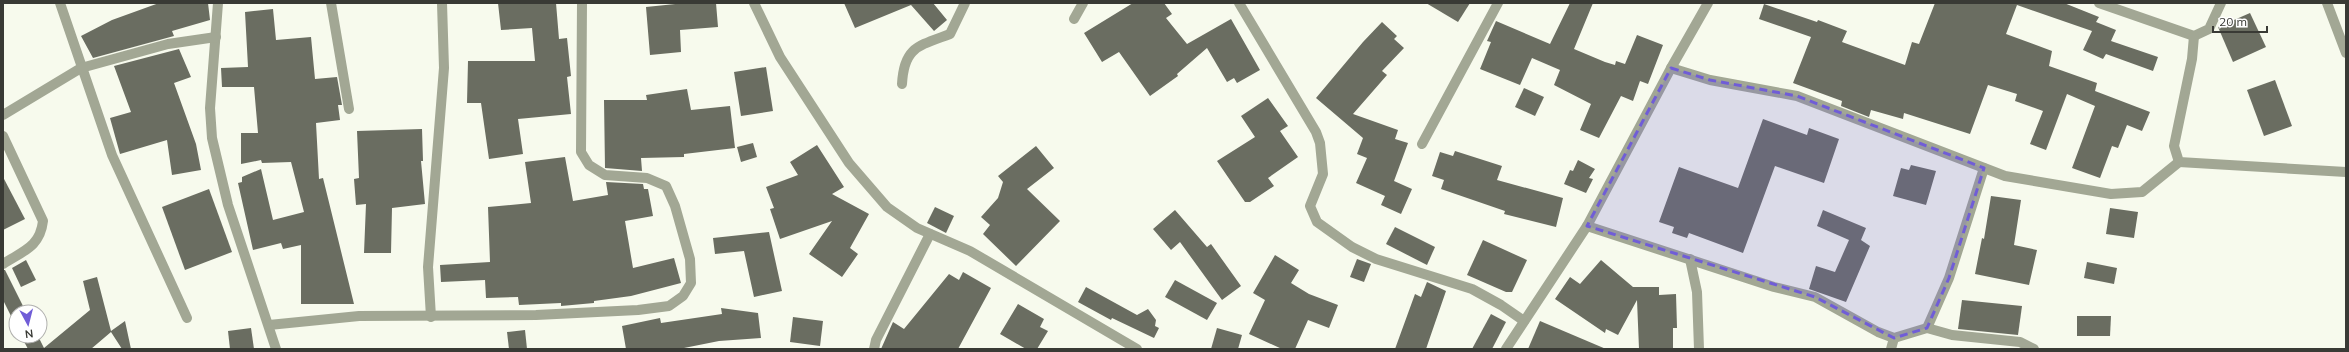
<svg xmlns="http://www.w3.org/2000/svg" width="2349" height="352" viewBox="0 0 2349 352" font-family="Mulish,sans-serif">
<rect width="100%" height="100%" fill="#f7faed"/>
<g fill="#6a6d61">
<polygon points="159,3 208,3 210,20 172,31 174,36 93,58 81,36 112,20"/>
<polygon points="498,3 556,3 559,39 567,38 571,76 567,77 571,114 518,119 523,154 489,159 481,103 467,103 468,61 535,61 532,28 501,30"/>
<polygon points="685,3 716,3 718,27 680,30 681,52 650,55 646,7"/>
<polygon points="844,3 933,3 947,20 934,31 911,5 855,28"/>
<polygon points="1133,3 1164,3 1172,14 1166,18 1187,44 1231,19 1260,70 1237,83 1234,78 1227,82 1207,48 1177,74 1178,76 1150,96 1119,52 1102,62 1084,33"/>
<polygon points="1426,3 1470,3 1458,22"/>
<polygon points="1570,3 1593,3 1574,49 1605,62 1615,65 1616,61 1625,64 1637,35 1663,45 1648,84 1640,81 1633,101 1621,96 1599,138 1580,130 1591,104 1554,85 1560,70 1532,58 1520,85 1480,69 1491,42 1487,41 1496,21 1550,44"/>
<polygon points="1935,3 2064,3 2099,17 2096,22 2116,30 2111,41 2158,57 2153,71 2106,54 2103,59 2083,50 2092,31 2017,5 2006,34 2052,51 2049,66 2097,83 2095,91 2150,112 2142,131 2127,125 2118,148 2112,146 2100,178 2072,168 2095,106 2067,94 2046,150 2030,144 2043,111 2015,101 2017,94 1988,85 1970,134 1904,113 1903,119 1871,110 1869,117 1841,106 1842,101 1793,83 1811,37 1759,19 1764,4 1817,22 1818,20 1847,31 1842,42 1905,65 1912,42 1919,44"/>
<polygon points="273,9 276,40 311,37 315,79 337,77 342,105 338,105 340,120 316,123 319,179 323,178 354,304 301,304 301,245 283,249 281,243 253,250 238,183 242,182 242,177 261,169 273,220 304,212 291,162 262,163 261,160 241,164 241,133 258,133 254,87 222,87 221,68 248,67 245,12"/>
<polygon points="2250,13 2266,47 2233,62 2218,27"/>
<polygon points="1382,22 1397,36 1394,39 1404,48 1382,71 1387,75 1353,114 1398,130 1395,139 1408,143 1394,181 1412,189 1401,214 1381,205 1385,196 1356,183 1367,158 1357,154 1363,138 1316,98 1363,42"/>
<polygon points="179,49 191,77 174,83 196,144 201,170 172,175 167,140 120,154 110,118 131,112 114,66"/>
<polygon points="766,67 773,111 741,116 734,72"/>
<polygon points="2275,80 2292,126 2264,136 2247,90"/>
<polygon points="1524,88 1544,97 1535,116 1515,107"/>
<polygon points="687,89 691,110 730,106 735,148 684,154 684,157 641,158 642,171 605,168 604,100 647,100 646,95"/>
<polygon points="1268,98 1288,126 1280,131 1298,157 1268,178 1274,186 1250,202 1245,202 1217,161 1255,137 1241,116"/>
<polygon points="1763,119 1807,135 1809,128 1839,139 1824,183 1775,166 1743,253 1689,233 1687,238 1672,233 1674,227 1659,222 1679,167 1738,188"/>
<polygon points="422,129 423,161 421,161 425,204 392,208 391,253 364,253 366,204 356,205 354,179 359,178 357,131"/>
<polygon points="753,143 757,157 741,162 737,147"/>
<polygon points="817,145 844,187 832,194 869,214 850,248 858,254 842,277 809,254 832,221 780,239 770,209 774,208 766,187 798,175 790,162"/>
<polygon points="1036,146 1054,168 1027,189 1060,221 1016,266 983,234 990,225 981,217 998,198 1003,182 998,176"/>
<polygon points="1455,151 1502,166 1497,180 1563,198 1556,227 1504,214 1505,211 1441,189 1444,180 1432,176 1440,152 1453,156"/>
<polygon points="565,157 573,201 608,195 606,182 643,184 644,189 648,189 653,216 625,221 633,268 674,258 681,283 631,296 594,301 594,303 561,306 561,303 519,305 518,297 486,298 485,280 441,282 440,265 490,262 488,207 531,203 525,162"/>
<polygon points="1578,160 1595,169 1589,178 1593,179 1586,193 1564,184 1570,170 1573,171"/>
<polygon points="1911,165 1936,171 1926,205 1893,196 1901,168 1909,170"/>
<polygon points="3,177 25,219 3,230"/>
<polygon points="209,189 232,252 185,270 162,207"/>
<polygon points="1991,196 2021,200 2014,245 2037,250 2029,285 1975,274 1982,238 1984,239"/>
<polygon points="935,207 954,216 946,233 927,223"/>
<polygon points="2110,208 2138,212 2134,238 2106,234"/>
<polygon points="1175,210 1207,247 1211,244 1241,286 1222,300 1180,242 1171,250 1153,229"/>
<polygon points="1823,210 1866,228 1861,240 1870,246 1846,302 1809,289 1816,266 1835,272 1849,240 1817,226"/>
<polygon points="1395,227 1435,247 1427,265 1386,244"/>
<polygon points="769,232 782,291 754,297 744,251 715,254 713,238"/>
<polygon points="1483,240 1527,260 1512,292 1506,292 1467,275"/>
<polygon points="1275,255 1299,270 1291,283 1309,294 1338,305 1329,328 1308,320 1295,349 1282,349 1249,334 1265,300 1253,293"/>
<polygon points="1357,259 1371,264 1364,282 1350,277"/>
<polygon points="26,260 36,280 21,287 12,268"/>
<polygon points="1601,260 1633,287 1659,287 1659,295 1676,294 1677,328 1673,328 1673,349 1639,349 1637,300 1618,335 1606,329 1605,333 1555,299 1570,277 1580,284"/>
<polygon points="2087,262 2117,268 2114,284 2084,278"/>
<polygon points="3,270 5,270 26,312 16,312 16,326 3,300"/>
<polygon points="963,272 991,288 958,349 881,349 893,322 904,329 949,274 959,280"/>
<polygon points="97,277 111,331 125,321 131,349 122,349 111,332 91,349 28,349 21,336 38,336 44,348 90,310 83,281"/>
<polygon points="1175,280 1217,303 1207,320 1165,297"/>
<polygon points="1427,282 1446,291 1426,349 1395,349 1415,294 1421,297"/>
<polygon points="1086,287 1137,315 1148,309 1156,320 1155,326 1159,328 1154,338 1112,318 1111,320 1078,302"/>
<polygon points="1962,300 2022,306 2018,335 1958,329"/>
<polygon points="1018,304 1044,319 1040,327 1048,331 1037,349 1026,349 1000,334"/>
<polygon points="721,308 758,313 761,338 719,341 679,349 626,349 622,326 660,318 661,323 722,314"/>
<polygon points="1491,314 1506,322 1492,349 1472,349"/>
<polygon points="2077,316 2111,316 2110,336 2077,336"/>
<polygon points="793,317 823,321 820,346 790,342"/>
<polygon points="1540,321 1606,349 1528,349"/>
<polygon points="251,328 254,349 230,349 228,331"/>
<polygon points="1217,328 1242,335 1238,349 1211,349"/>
<polygon points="525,330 527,349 509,349 507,332"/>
</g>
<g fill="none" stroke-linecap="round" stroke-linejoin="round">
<g stroke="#a2a794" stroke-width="10">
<polyline points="60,3 112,155 187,318"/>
<polyline points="218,3 210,108 212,138 228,205 276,349"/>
<polyline points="331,3 349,109"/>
<polyline points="754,3 780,57 849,163 887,207 917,228 970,251 1137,349"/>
<polyline points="1239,3 1316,132 1320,143 1323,174 1310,206 1317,222 1352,247 1376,259 1472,289 1501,305 1524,321"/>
<polyline points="2099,3 2194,36 2209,29 2221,3"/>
<polyline points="2327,3 2346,53"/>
<polyline points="1074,19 1083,3"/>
<polyline points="2194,36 2192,59 2174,146 2179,162 2346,172"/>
<polyline points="1671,68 1710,80 1797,96 2005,176 2111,194 2142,192 2179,162"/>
<path d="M902,84c2,-37 16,-38 48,-50l15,-31"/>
<polyline points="3,115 81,68 168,44 216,37"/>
<path d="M3,136l40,85c-3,26 -20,30 -40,43"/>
<polyline points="1422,144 1498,3"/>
<polyline points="1587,226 1774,287 1815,297 1878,332 1894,338 1927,328 1952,335 2020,342 2034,349"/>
<polyline points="1690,259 1697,292 1699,349"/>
<polyline points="431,317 428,267 444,68 442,3"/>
<polyline points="269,325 359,316 536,315 638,310 669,306 683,296 691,283 690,259 675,206 666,186 647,178 605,175 589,165 581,152 582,3"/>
<polyline points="1927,328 1949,278 1984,168"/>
<polyline points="874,349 876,340 930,234"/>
<polyline points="1506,349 1587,226 1671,68 1708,3"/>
<polyline points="1891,349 1894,338"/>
</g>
</g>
<path fill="#705dd7" fill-opacity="0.2" stroke="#705dd7" stroke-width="3" stroke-dasharray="8 5" stroke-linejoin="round" d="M1671,68l39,12 87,16 187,72 -35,110 -22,50 -33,10 -79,-41 -228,-71z"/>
<rect width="2349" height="352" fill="none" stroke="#393a35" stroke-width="8"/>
<g transform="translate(28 324) rotate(173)"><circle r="19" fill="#ffffff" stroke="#b0b0ae"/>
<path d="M0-3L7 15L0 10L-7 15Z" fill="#705dd7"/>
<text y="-6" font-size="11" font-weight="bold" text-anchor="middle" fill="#393a35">N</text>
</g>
<path d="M2213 26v6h54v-6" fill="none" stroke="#393a35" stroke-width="2"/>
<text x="2219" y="26" font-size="12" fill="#393a35" stroke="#ffffff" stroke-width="3" paint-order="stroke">20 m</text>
</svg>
